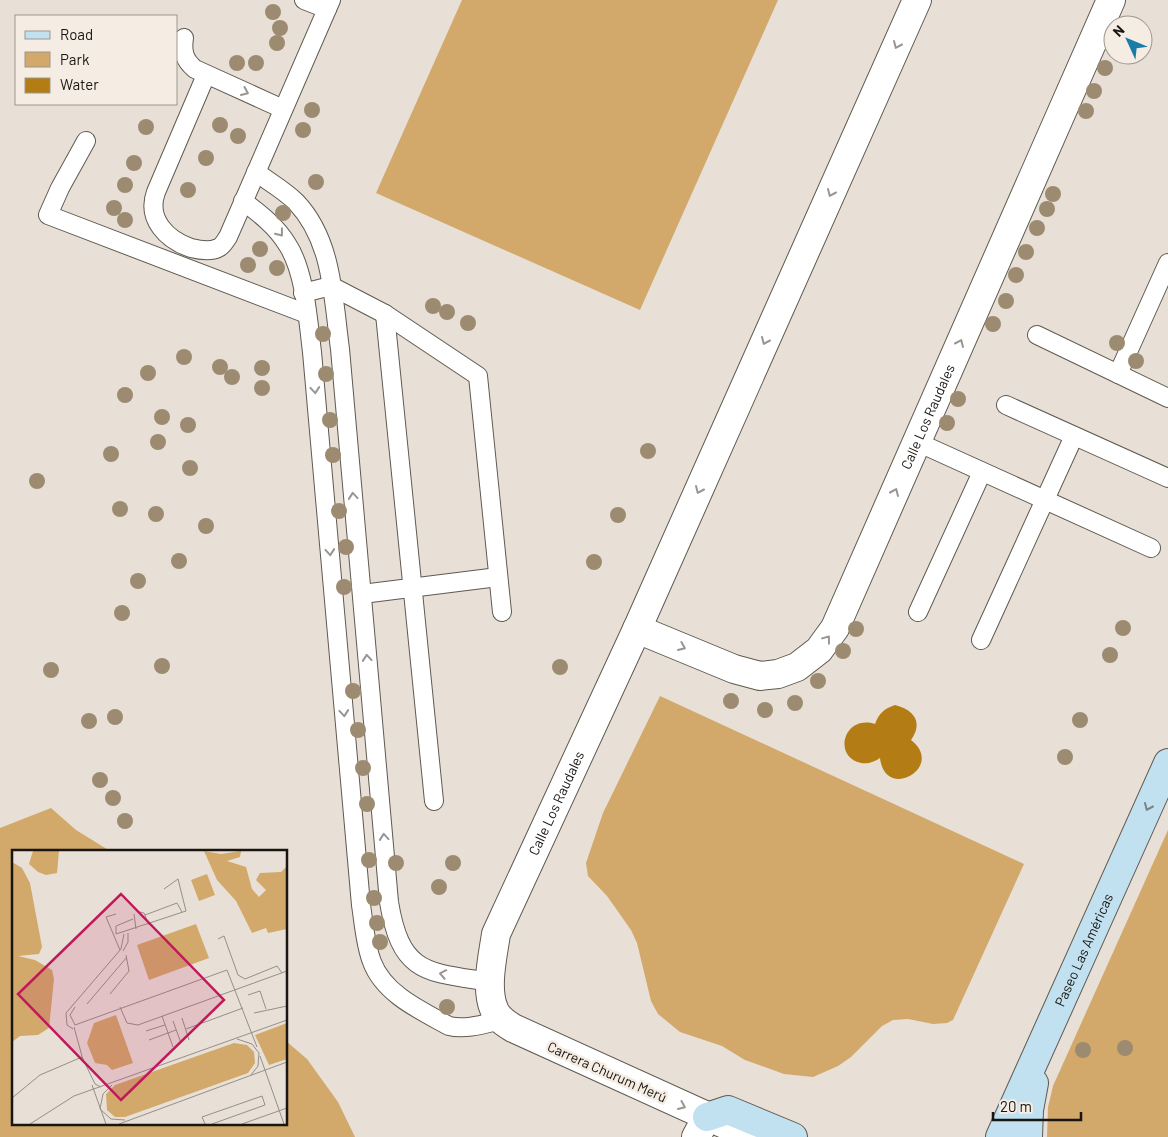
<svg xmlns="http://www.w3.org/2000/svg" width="1168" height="1137" viewBox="0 0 1168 1137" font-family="Barlow,sans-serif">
<rect width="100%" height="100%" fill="#e8e0d6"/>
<g fill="#d2a86b">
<polygon points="462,0 778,0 640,310 376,193"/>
<polygon points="660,696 1024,864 953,1020 947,1023 933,1024 908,1019 893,1020 882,1026 851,1057 838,1066 813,1077 784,1074 745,1060 722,1046 680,1032 658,1014 651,1001 637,943 631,930 607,896 588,876 586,863 603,813"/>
<polygon points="51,808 76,830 110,851 14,851 14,1123 286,1123 286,1041 307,1059 338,1102 355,1137 0,1137 0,828"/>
<polygon points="1168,830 1168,1137 1047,1137 1048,1107 1053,1086"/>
</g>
<path fill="#b37c14" d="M895,705c20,5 28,18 16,35 35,27 -26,62 -31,18 -6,4 -11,6 -19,5 -29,-6 -17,-49 14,-39 4,-11 9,-15 20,-19z"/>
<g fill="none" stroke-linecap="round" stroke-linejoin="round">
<g stroke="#5f5950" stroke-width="20">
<g id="lane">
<polyline points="304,0 327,9"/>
<path d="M184,38c-2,13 0,22 11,31l88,40"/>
<path d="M206,75l-50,117c-10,27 11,48 35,56 8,2 19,4 27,0 5,-2 7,-7 10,-11l103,-237"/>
<polyline points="86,141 60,188 48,215 307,314"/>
<path d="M256,172c13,10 28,18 40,30 37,39 37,96 44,147l49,553c12,73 38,70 102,80"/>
<path d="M243,201c17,13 33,25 44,43 18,27 21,76 25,108l49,553c3,19 4,39 11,57 12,32 48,48 77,64 17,4 35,-2 52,-6"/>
<polyline points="303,293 331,286 385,314 478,376 502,612"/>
<polyline points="385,314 434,801"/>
<polyline points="1037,335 1168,398"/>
<polyline points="1118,374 1168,263"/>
<polyline points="1006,405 1168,478"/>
<polyline points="917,442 1151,548"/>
<polyline points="362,594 498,577"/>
<polyline points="918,612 982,472"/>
<polyline points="981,640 1074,436"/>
</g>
</g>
<g stroke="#5f5950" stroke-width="30">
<g id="street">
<path id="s1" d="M637,629l97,40 26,7 18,-2 19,-7 22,-17 16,-22 276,-628"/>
<polyline points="696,1137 707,1117"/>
<path id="s2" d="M753,1137l-240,-109c-8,-5 -16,-10 -19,-19 -9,-21 -1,-54 2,-75l141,-305 280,-629"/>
</g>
</g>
<g stroke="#5f5950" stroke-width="30">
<g id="secondary">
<polyline points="707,1117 728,1110 793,1137"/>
<path id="s3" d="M1000,1137l168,-374"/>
<polyline points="1028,1137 1029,1110 1034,1083"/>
</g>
</g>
<use href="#lane" stroke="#fff" stroke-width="18"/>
<use href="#street" stroke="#fff" stroke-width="28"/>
<use href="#secondary" stroke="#c1e1f0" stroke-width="28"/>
</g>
<g fill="#9c8b71">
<circle cx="273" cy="12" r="8"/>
<circle cx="280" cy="28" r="8"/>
<circle cx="277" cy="43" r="8"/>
<circle cx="237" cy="63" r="8"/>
<circle cx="256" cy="63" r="8"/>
<circle cx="1105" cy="68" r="8"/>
<circle cx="1094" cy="91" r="8"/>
<circle cx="312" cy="110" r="8"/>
<circle cx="1086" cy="111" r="8"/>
<circle cx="220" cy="125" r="8"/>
<circle cx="146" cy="127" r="8"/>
<circle cx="303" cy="130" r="8"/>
<circle cx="238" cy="136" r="8"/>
<circle cx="206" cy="158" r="8"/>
<circle cx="134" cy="163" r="8"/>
<circle cx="316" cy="182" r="8"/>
<circle cx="125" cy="185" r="8"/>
<circle cx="188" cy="190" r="8"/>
<circle cx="1053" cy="194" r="8"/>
<circle cx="114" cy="208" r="8"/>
<circle cx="1047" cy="209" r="8"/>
<circle cx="283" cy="213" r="8"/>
<circle cx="125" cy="220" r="8"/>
<circle cx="1037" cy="228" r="8"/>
<circle cx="260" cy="249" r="8"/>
<circle cx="1026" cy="252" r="8"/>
<circle cx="248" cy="265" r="8"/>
<circle cx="277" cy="268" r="8"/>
<circle cx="1016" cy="275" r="8"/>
<circle cx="1006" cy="301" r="8"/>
<circle cx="433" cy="306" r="8"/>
<circle cx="447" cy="312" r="8"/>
<circle cx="468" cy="323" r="8"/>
<circle cx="993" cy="324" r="8"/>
<circle cx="323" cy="334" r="8"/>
<circle cx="1117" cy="343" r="8"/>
<circle cx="184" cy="357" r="8"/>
<circle cx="1136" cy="361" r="8"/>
<circle cx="220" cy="367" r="8"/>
<circle cx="262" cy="368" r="8"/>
<circle cx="148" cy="373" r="8"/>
<circle cx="326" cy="374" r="8"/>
<circle cx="232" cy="377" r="8"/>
<circle cx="262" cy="388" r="8"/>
<circle cx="125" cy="395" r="8"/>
<circle cx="958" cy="399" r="8"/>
<circle cx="162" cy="417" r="8"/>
<circle cx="330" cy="420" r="8"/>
<circle cx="947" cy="423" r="8"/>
<circle cx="188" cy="425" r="8"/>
<circle cx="158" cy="442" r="8"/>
<circle cx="648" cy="451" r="8"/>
<circle cx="111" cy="454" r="8"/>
<circle cx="333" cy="455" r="8"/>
<circle cx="190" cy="468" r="8"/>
<circle cx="37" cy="481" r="8"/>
<circle cx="120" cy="509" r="8"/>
<circle cx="339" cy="511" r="8"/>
<circle cx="156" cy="514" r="8"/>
<circle cx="618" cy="515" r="8"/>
<circle cx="206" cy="526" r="8"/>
<circle cx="346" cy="547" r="8"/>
<circle cx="179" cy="561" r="8"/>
<circle cx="594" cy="562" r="8"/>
<circle cx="138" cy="581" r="8"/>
<circle cx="344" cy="587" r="8"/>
<circle cx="122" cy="613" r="8"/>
<circle cx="1123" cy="628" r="8"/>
<circle cx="856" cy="629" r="8"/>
<circle cx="843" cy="651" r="8"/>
<circle cx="1110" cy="655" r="8"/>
<circle cx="162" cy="666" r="8"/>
<circle cx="560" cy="667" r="8"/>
<circle cx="51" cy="670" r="8"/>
<circle cx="818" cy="681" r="8"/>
<circle cx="353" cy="691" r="8"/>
<circle cx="731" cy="701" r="8"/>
<circle cx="795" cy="703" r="8"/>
<circle cx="765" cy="710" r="8"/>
<circle cx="115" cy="717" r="8"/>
<circle cx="1080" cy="720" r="8"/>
<circle cx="89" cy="721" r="8"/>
<circle cx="358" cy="730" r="8"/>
<circle cx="1065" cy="757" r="8"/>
<circle cx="363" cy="768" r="8"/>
<circle cx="100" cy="780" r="8"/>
<circle cx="113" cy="798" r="8"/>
<circle cx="367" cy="804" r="8"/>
<circle cx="125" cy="821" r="8"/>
<circle cx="369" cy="860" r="8"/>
<circle cx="396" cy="863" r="8"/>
<circle cx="453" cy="863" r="8"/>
<circle cx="439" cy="887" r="8"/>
<circle cx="374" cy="898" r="8"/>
<circle cx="377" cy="923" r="8"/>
<circle cx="380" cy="942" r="8"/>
<circle cx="447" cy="1007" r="8"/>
<circle cx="1125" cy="1048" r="8"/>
<circle cx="1083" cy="1050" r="8"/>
</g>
<defs><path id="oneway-chevron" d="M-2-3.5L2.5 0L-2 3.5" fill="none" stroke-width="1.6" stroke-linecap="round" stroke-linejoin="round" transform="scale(1.25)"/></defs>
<g stroke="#979694">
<use href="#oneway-chevron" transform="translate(897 45) rotate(114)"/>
<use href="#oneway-chevron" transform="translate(245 92) rotate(24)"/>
<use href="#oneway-chevron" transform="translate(831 193) rotate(114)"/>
<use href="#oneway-chevron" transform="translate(280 233) rotate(52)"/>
<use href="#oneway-chevron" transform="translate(765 341) rotate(114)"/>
<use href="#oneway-chevron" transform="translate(960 343) rotate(-66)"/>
<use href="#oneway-chevron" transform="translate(315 390) rotate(85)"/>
<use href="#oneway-chevron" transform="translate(699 490) rotate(114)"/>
<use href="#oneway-chevron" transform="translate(895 492) rotate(-66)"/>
<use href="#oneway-chevron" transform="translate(353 496) rotate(-95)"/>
<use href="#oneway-chevron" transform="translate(330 552) rotate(85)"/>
<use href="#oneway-chevron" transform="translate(827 639) rotate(-53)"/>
<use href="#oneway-chevron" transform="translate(682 647) rotate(23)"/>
<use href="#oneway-chevron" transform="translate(367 658) rotate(-95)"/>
<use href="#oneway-chevron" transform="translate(344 713) rotate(85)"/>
<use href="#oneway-chevron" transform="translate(384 837) rotate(-95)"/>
<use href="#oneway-chevron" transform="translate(443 974) rotate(-169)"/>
<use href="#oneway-chevron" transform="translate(682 1106) rotate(24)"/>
</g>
<use stroke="#75858c" href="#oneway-chevron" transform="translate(1148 807) rotate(114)"/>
<g text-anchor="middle" stroke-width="5" stroke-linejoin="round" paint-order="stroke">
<g font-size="14" fill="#181512" stroke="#f5ede3">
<text dy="5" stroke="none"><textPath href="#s1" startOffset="456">Calle Los Raudales</textPath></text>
<text dy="5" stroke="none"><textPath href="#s2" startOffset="511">Calle Los Raudales</textPath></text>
<text dy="5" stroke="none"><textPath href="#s3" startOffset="205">Paseo Las Américas</textPath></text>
<text transform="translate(607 1072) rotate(24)" y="5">Carrera Churum Merú</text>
</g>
</g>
<g transform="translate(12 850)">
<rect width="275" height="275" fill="#e8e0d6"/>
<path d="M21,1h26l-2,22 -11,2 -8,-3 -9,-8zM192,1l17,3 20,-3 -1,6 -13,4 19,6 6,22 7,8 7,-7 -10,-10 4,-7 21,-1 6,-6v63l-19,4 -2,-5 -14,5 -16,-32 -19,-21zM0,12l10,6 8,15 12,64 -3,7 -21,2 17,4 17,10 2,9 -5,49 -11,7 -18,1 -8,6zM195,24l8,21 -16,6 -8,-21zM184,74l13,34 -60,22 -12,-35zM104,165l17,48 -21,7 -5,-5 -12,-2 -8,-20 7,-20zM275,173v36l-18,6 -14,-30zM222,193l13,2 7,7 1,11 -7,10 -123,44h-10l-8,-7 -1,-16 9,-9z" fill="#d2a86b"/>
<path fill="none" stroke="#958f88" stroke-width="1" d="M128,62l4,1 5,12M104,64l-10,3 14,33M122,64l2,15M133,65l32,-12 5,9M121,69l-17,7v8l70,-23 -8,-32 -14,10M206,89l6,-3 14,39 7,4 32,-13 5,7M111,101l5,-9v-9M98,144l19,-23 -3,-16M236,145l12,-4 6,18M75,154l40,-47M63,157l-5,8 5,10M108,157l7,16 11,2 149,-54M242,163l33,-7M150,166l11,31M170,168l7,22M161,171l8,22M63,175l152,-55 30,77M62,177l9,33M61,179l-6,-4 -1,-12 55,-64 3,-15M174,179l57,-21M134,181l19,-6M225,189l15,5 7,9 -1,13 -7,9M137,190l27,-10M248,206l24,68M70,207l13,27 6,3M80,235l14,39M100,235l-9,9 -3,15 11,10 14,1M0,248l28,-23 42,-18M18,274l44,-28 213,-76M107,274l168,-62M193,274l-3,-7 60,-21 3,9 -53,19M230,274l45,-16"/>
<path fill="#c2185b" fill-opacity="0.15" stroke="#c2185b" stroke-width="2.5" d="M109,44l103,106 -103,100 -103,-106z"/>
<rect width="275" height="275" fill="none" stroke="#181512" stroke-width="2.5"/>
</g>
<rect x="15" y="15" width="162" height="90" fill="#f5ede3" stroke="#9d978f"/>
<rect x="25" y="31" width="25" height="8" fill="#c1e1f0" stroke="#9d978f"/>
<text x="60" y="40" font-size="15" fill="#181512">Road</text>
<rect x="25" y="52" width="25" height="15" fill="#d2a86b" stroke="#9d978f"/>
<text x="60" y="65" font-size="15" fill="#181512">Park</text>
<rect x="25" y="78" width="25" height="15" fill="#b37c14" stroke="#9d978f"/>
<text x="60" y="90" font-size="15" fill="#181512">Water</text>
<g transform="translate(1128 40) rotate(314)"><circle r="24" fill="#f5ede3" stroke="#9d978f"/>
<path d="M0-4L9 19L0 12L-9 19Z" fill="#197da8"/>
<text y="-8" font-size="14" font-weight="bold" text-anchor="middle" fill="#181512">N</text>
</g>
<path d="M993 1112v8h88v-8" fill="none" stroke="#181512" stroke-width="2.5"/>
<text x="1000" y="1112" font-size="15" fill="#181512" stroke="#f5ede3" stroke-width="4" paint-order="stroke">20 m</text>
</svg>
